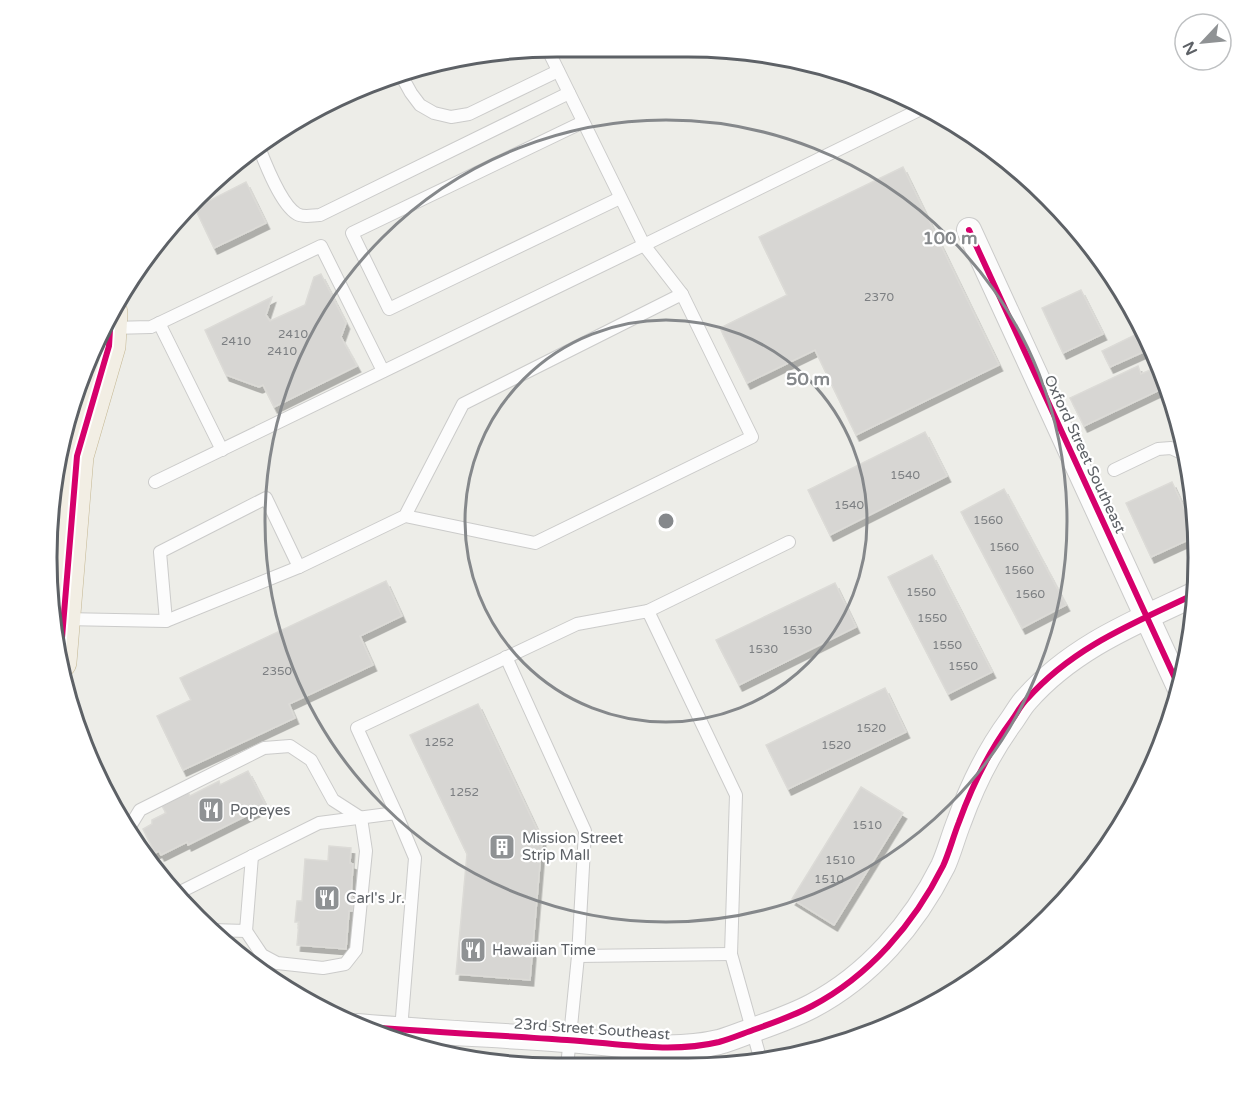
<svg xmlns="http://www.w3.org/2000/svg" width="1245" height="1115" viewBox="0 0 1245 1115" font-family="'Varela Round',sans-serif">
<defs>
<filter id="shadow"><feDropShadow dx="3.5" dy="6" stdDeviation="0" flood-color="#0004"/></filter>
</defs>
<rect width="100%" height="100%" fill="#edede8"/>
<g fill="#d7d6d3" stroke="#dcdbd7" stroke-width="1.5" filter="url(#shadow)">
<polygon points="903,167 999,365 856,435 815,350 747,383 720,328 787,295 759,237"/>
<polygon points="246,182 266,223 214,248 195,208"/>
<polygon points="321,274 346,323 341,337 357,366 274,407 263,385 259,387 226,375 205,330 272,297 266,315 270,321 305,305 314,277"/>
<polygon points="1081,290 1103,334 1063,353 1042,308"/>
<polygon points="1145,330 1152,348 1110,367 1102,351"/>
<polygon points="1138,366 1141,374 1157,367 1166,387 1084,426 1070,398"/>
<polygon points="925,432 947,476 830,535 808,490"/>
<polygon points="1172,482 1197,536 1151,557 1126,503"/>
<polygon points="1004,489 1066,605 1022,628 961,512"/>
<polygon points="932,555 992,672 948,694 888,577"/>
<polygon points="386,581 402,616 360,636 373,665 289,704 295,718 183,770 157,716 191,700 180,678"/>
<polygon points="835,583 856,627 739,685 716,640"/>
<polygon points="885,688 906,732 788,789 766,745"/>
<polygon points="478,704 542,840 530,980 456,974 467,854 410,735"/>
<polygon points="248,771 266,806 188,845 187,842 161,855 159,851 155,853 143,829 152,824 152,820 166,813 162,806 188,792 190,796 219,781 220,785"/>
<polygon points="861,787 903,813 834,925 792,899"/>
<polygon points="329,846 351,848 350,863 353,864 351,897 354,898 353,911 349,911 346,949 297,945 299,922 295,922 297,901 302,901 305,859 328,861"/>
</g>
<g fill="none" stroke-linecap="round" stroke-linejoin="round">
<g stroke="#cbcbca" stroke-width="14">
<g id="service">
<polyline points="547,48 644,245 923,108"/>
<polyline points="401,75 411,93 420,105 434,113 451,117 469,114 558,71"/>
<polyline points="583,122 352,233 389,309 620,198"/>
<path d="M258,145c7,18 23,60 39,69 7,4 16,1 23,1l249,-122"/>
<polyline points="159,323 222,450"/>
<polyline points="111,328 151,327 321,246 383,371"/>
<polyline points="1114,470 1158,449 1171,448 1186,455"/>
<polyline points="155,482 644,245 682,294"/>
<polyline points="648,611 789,542"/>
<polyline points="64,619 166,621 299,567 405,516 463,404 682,294 752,437 535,543 405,516"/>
<polyline points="166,621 160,552 266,498 299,567"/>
<polyline points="506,657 585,831 578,956 567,1067"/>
<polyline points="396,813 357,728 577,624 648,611 736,795 731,954 761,1061"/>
<polyline points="129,828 140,810 264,748 290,746 311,760 333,800 361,818 366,851 356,950 345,964 323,968 277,963 262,955 246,931"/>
<polyline points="174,895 319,823 396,813 415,858 400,1042"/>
<polyline points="211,930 246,931 252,856"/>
<polyline points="578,956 731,954"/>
</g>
</g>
<g stroke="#cbcbca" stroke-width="26">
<g id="minor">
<polyline points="969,230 1179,687"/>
<path d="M357,1026c70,6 140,9 210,14 50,3 102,14 152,2 11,-3 23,-8 34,-12 20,-7 40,-14 59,-24 57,-30 102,-82 131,-140 6,-13 10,-29 16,-44 13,-36 30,-71 53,-102 5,-7 9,-15 15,-21 46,-52 107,-76 168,-105"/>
</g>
</g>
<g stroke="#c5b894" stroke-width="34">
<polyline id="trunk" points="60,662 77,456 109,346 111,313"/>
</g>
<use href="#service" stroke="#fcfcfc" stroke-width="12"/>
<use href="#minor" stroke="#fcfcfc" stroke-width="24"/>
<use href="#trunk" stroke="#f2eee4" stroke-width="33"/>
<g stroke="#fff" stroke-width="10">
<g id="cycleway">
<polyline points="969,230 1179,687"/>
<polyline points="60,662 77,456 109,346 111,313"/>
<path d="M357,1026c70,6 140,9 210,14 50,3 102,14 152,2 11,-3 23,-8 34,-12 20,-7 40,-14 59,-24 57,-30 102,-82 131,-140 6,-13 10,-29 16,-44 13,-36 30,-71 53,-102 5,-7 9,-15 15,-21 46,-52 107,-76 168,-105"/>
</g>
</g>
<use href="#cycleway" stroke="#d6006c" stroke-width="6"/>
</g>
<g fill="none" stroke="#85888b" stroke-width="3">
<circle cx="666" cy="521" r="201"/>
<circle cx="666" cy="521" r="401"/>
</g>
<defs>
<g id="restaurant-square" transform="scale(1.35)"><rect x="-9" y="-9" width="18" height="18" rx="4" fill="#8f9294" stroke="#fff"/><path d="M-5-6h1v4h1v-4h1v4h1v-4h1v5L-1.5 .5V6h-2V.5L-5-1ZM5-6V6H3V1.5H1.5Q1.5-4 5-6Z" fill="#fff"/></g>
<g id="building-square" transform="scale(1.35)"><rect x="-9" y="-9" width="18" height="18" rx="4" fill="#8f9294" stroke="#fff"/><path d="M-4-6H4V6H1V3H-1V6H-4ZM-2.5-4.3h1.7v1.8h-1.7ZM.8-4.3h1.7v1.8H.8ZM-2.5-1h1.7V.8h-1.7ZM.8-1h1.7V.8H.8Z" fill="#fff"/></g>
</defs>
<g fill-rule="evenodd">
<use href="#restaurant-square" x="211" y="810"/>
<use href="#building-square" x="502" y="847"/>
<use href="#restaurant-square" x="327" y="898"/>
<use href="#restaurant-square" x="473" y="950"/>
</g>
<g text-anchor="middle" stroke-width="4.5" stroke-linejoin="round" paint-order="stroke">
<g font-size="12" fill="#7c7f82">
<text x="879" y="301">2370</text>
<text x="293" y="338">2410</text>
<text x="236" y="345">2410</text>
<text x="282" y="355">2410</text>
<text x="905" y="479">1540</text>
<text x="849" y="509">1540</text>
<text x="988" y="524">1560</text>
<text x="1004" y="551">1560</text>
<text x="1019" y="574">1560</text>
<text x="921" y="596">1550</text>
<text x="1030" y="598">1560</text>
<text x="932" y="622">1550</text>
<text x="797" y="634">1530</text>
<text x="947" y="649">1550</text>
<text x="763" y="653">1530</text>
<text x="963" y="670">1550</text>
<text x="277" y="675">2350</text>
<text x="871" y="732">1520</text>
<text x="439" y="746">1252</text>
<text x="836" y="749">1520</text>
<text x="464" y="796">1252</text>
<text x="867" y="829">1510</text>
<text x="840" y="864">1510</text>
<text x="829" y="883">1510</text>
</g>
<g font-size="15" fill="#5d6166" stroke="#fff">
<text transform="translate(1085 454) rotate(65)" y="5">Oxford Street Southeast</text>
<text transform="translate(592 1029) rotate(4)" y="5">23rd Street Southeast</text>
</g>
<g font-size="15" fill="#5d6166" stroke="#fff" text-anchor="start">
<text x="230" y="815">Popeyes</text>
<text x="522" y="843">Mission Street<tspan x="522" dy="17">Strip Mall</tspan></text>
<text x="346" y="903">Carl's Jr.</text>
<text x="492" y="955">Hawaiian Time</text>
</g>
</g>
<path d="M0 0H1245V1115H0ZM557 57H688A500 500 0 0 1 1188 557V558A500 500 0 0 1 688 1058H557A500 500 0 0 1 57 558V557A500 500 0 0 1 557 57Z" fill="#fff" fill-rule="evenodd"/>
<path fill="none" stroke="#5d6166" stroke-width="3" d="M557 57H688A500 500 0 0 1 1188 557V558A500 500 0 0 1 688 1058H557A500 500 0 0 1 57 558V557A500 500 0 0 1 557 57Z"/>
<circle cx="666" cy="521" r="9" fill="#85888b" stroke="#fff" stroke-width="3"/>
<g font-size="18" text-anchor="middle" font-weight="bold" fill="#85888b" stroke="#fff" stroke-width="4.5" stroke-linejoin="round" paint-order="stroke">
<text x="950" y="244">100 m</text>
<text x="808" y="385">50 m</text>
</g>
<g transform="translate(1203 42) rotate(244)"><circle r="28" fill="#ffffff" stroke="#bec0c2" stroke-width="1.5"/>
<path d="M0-4.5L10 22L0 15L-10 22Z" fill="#8f9294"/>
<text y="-9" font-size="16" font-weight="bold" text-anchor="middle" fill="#5d6166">N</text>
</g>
</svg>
